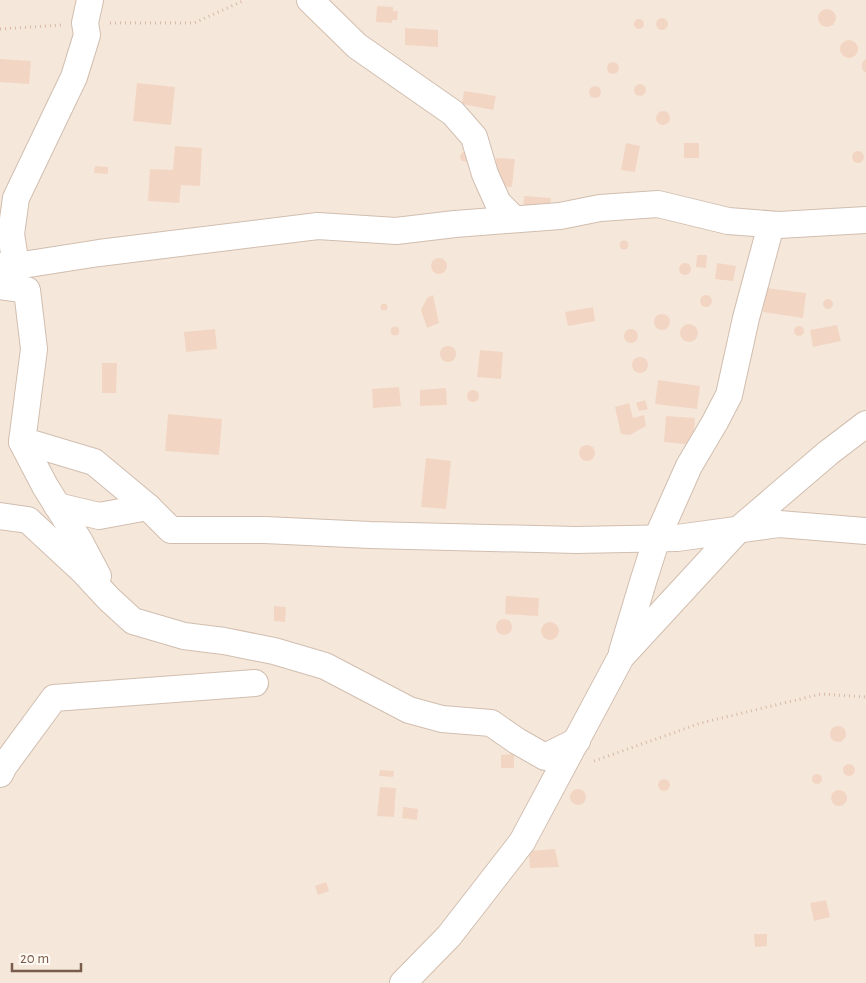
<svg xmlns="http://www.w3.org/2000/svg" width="866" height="983" viewBox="0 0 866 983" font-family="'Alegreya Sans',sans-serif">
<rect width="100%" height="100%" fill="#fdf6ec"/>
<rect fill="#f5e8da" x="0" y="0" width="866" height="983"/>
<g fill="#f3d5c3">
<polygon points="377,6 393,7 393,11 398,11 397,20 392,20 392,23 376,22"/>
<circle cx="827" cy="18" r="9"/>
<circle cx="662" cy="24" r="6"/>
<circle cx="639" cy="24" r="5"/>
<polygon points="405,28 438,30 438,47 405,45"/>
<circle cx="849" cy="49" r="9"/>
<polygon points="0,59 31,61 29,84 0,82"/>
<polygon points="866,59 866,73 862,69 862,64 864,60"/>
<circle cx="613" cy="68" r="6"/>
<polygon points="137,83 175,87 171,125 133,121"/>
<circle cx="640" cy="90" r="6"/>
<circle cx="595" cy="92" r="6"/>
<polygon points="464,91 496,96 493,110 462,104"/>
<circle cx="663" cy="118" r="7"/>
<polygon points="626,143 640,146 635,172 621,170"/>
<rect x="684" y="143" width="15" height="15"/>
<polygon points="175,146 202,148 200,186 181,185 179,203 148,201 150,169 173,170"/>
<circle cx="858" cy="157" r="6"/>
<polygon points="465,151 470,160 467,162 462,161 460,158 461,154"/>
<polygon points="496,158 515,159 512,187 494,186"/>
<polygon points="95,166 108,167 108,174 94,173"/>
<polygon points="524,196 551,198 550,212 523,210"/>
<circle cx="624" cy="245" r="4.5"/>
<polygon points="697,255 707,255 706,268 696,267"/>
<circle cx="439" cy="266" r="8"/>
<polygon points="717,263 736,266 733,281 715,279"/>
<circle cx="685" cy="269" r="6"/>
<polygon points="766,288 806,293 803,318 763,312"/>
<circle cx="706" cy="301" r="6"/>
<polygon points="433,295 439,323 427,328 421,310 427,298"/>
<circle cx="828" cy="304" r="5"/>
<circle cx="384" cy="307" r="3.5"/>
<polygon points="593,307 595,321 568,326 565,312"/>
<circle cx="662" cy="322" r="8"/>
<circle cx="689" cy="333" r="9"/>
<polygon points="837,325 841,341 813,347 810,330"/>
<circle cx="799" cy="331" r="5"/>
<circle cx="395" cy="331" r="4.5"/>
<polygon points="215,329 217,349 186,352 184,332"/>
<circle cx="631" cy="336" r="7"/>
<circle cx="448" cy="354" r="8"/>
<polygon points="480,350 503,352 501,379 477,377"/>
<circle cx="640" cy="365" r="8"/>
<polygon points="102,363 117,363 116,393 102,393"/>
<polygon points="658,380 700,386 697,409 655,404"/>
<polygon points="399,387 401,406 373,408 372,389"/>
<polygon points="446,388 447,405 420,406 420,390"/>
<circle cx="473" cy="396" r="6"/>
<polygon points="645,400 648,409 639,411 636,403"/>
<polygon points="629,403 633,418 644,415 646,426 630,435 621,434 615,407"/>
<polygon points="168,414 222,419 219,455 165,451"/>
<polygon points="666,416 695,418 693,445 664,442"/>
<circle cx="587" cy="453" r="8"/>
<polygon points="426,458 451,461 446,509 421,507"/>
<polygon points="506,596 539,598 538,616 505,614"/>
<polygon points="274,606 286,607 285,622 274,621"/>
<circle cx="504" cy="627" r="8"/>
<circle cx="550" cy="631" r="9"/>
<circle cx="838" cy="734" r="8"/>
<polygon points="514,754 514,768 501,768 501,755"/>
<circle cx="849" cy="770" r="6"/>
<polygon points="380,770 394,771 393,777 379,776"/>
<circle cx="817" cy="779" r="5"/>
<circle cx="664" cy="785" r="6"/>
<polygon points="380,787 396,788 394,817 377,816"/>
<circle cx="578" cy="797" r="8"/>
<circle cx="839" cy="798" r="8"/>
<polygon points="403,807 418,809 417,820 402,818"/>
<polygon points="555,849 559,867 530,868 529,851"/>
<polygon points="326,882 329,891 318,895 315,886"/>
<polygon points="826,900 830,917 814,921 810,903"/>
<polygon points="754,934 767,934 767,946 755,947"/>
</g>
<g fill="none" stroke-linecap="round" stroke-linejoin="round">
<g stroke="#d1beb0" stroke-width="28">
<g id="street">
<polyline points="310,0 357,46 453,113 474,137 485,174 498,203 514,219"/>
<polyline points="0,266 16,266 99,253 318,226 396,231 455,224 560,216 600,208 658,204 728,221 779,225 866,220"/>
<polyline points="16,266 11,234 16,198 74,77 87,35 85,23 90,0"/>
<polyline points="0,286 27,290 34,349 22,442 45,486 80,542 98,576"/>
<polyline points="22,442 34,444 94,462 148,507"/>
<polyline points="57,506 99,516 148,507 171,530 265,530 370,535 576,540 677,538 779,524 866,531"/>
<polyline points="0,516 28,520 83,571 109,599 133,621 184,636 224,641 274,651 325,666 409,710 442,719 491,723 517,741 545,757 577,741"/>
<polyline points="622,652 643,582 657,538 689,466 715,422 729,395 746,318 771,225"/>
<polyline points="0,774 4,766 54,698 255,683"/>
<polyline points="403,983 449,936 522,842 621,657 738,530 828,453 866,424"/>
</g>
</g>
<g stroke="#d9b8a5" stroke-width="3" stroke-dasharray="1 4" stroke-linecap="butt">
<polyline points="110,23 194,23 245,0"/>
<polyline points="0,29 62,25"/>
<polyline points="594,761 701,723 821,694 866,697"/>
</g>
<use href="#street" stroke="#fff" stroke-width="26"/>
</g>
<path d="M12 963v8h69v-8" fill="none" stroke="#7a5c4d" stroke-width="2.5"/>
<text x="20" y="963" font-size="15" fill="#7a5c4d" stroke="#fffaf3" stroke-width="4" paint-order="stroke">20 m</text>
</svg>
